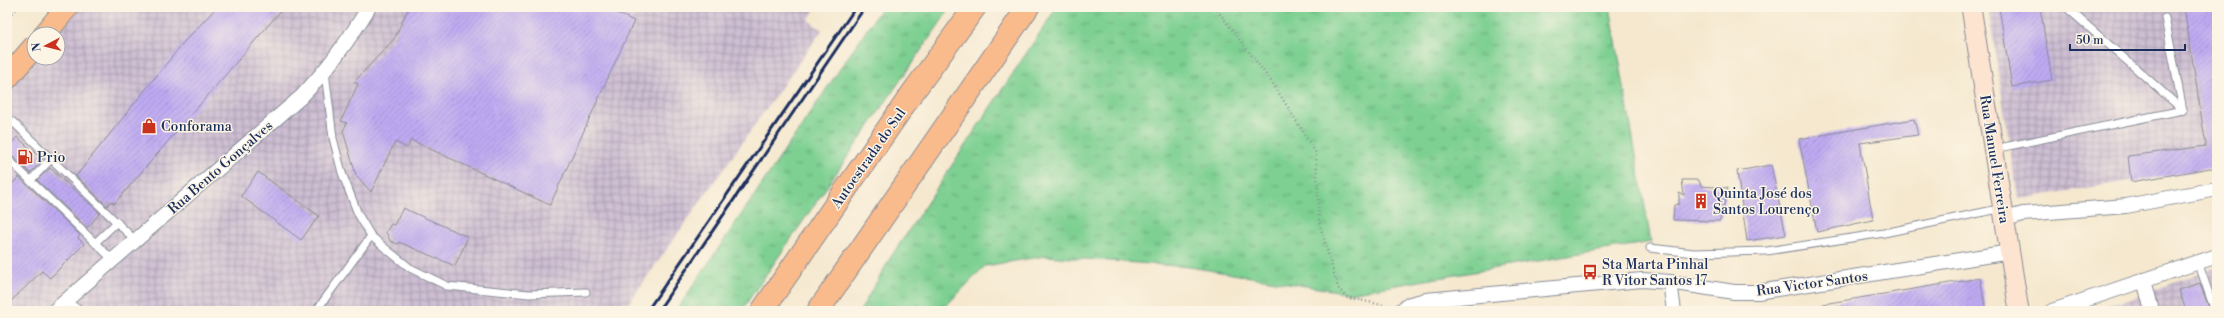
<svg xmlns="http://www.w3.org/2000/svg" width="2224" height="318" viewBox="0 0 2224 318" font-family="'Libre Bodoni',serif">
<defs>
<pattern id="industrial-grid" width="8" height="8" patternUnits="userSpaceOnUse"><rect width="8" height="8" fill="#cdbed2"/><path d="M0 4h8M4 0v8" fill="none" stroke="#a69bae"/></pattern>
<pattern id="grass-tufts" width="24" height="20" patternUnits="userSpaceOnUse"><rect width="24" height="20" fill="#7ed092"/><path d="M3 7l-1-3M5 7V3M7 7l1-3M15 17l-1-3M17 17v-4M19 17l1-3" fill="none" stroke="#66a97a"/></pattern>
<pattern id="building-hatch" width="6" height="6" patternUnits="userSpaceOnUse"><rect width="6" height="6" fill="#bfaaf2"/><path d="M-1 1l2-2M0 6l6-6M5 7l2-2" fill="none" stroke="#9a8bc7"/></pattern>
</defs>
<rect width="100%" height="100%" fill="#fcf5e5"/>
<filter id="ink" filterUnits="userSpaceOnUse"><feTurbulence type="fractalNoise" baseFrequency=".025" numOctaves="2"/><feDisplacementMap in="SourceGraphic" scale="8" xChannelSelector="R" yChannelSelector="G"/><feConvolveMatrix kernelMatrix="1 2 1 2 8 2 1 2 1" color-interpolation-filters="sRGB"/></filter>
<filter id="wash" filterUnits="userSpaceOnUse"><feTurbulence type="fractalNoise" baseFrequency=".012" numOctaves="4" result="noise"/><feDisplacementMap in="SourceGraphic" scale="16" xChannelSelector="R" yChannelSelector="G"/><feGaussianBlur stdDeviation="0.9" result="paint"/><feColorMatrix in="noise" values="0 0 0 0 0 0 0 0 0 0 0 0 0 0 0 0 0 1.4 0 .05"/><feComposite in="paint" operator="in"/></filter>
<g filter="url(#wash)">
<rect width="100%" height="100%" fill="#f5e8cf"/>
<g fill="url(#industrial-grid)">
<polygon points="79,7 816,7 808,20 822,30 623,311 7,311 7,88 34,58 58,58 58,34 55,34"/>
<polygon points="1988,7 2217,7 2217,167 2018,199"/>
<polygon points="2217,267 2217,311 2095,311"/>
</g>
<g fill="url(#grass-tufts)" stroke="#4c8078">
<polygon points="882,7 951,7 741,311 676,311"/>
<polygon points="1057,7 1610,7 1651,242 1349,293 1190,267 1045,256 985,266 941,311 860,311 891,257"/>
</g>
<g id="blocks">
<g fill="url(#building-hatch)">
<polygon points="217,7 284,7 114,204 111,201 107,206 76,176 183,43"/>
<polygon points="409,7 604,7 634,21 550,205 411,140 407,148 395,142 371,192 356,175 343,131 347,123 341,121 358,84 354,82 394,39"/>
<polygon points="1999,7 2040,7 2052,80 2012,87"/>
<polygon points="2184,7 2217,7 2217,169 2210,168 2131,182 2128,156 2206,146"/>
<polygon points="1914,119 1918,135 1860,143 1873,220 1817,232 1799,139"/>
<polygon points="17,137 43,160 30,173 7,151 7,148"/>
<polygon points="1771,165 1786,235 1747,241 1737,171"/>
<polygon points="50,168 100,213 87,228 37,180"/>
<polygon points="258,172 319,216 301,240 241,196"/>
<polygon points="19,177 80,235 78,238 84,244 50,278 42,271 7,305 7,189"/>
<polygon points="1682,180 1699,180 1701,186 1728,188 1720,221 1673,220 1674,205 1679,204 1679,193 1684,195"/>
<polygon points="403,208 468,237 455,266 399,242 398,244 390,241 386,232 391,224 394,225"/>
<polygon points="1980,278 1986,311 1823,311 1823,304"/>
<polygon points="2200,283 2210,311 2186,311 2179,290"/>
</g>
</g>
</g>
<g filter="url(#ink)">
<use href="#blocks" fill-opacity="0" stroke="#888c96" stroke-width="1"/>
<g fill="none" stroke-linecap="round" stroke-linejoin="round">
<g stroke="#888c96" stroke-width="9">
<g id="lane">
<polyline points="2066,7 2183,110"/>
<polyline points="325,72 333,138 342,173 358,214 371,236 385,248 410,268 447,286 529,294 586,292"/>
<polyline points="7,129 13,122 135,240"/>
<polyline points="1994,149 2183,110 2165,18"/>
<polyline points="7,158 113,260"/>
<polyline points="30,181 51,159"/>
<polyline points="95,243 117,222"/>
<polyline points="1650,248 1694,253 1767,251 1884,233 2003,208"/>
<polyline points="2198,262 2215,311"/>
<polyline points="66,301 81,311"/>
<polyline points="316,311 371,236"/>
</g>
</g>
<g stroke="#888c96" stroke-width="16">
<g id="street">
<polyline points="2005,219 2023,214 2126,206 2217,189"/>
<polyline points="2144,280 2152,311"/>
<polyline points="1670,282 1674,311"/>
<path d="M54,311l247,-214c27,-28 48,-57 68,-90"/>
<polyline points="1400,311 1410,304 1426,300 1642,280 1670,282 1734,292 1758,292 2010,252"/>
<polyline points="2052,311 2217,256"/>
</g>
</g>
<g stroke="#888c96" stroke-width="21">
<polyline id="secondary" points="1971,7 2019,311"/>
</g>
<g stroke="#888c96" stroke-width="24">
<g id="primary">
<polyline points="45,34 67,7"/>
<polyline points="7,78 34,47"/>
</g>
</g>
<g stroke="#888c96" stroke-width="24">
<g id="highway">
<polyline points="762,311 913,92 975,7"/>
<polyline points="818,311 1028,7"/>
</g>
</g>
<g stroke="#888c96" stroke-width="2.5" stroke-dasharray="1 3" stroke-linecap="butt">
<polyline points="1215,7 1274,85 1316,153 1319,222 1338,288 1346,297 1387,306"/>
<polyline points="7,19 18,7"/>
</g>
<use href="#lane" stroke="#fff" stroke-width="7"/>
<use href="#street" stroke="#fff" stroke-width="14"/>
<use href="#secondary" stroke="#fde4d1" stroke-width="19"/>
<use href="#primary" stroke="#fabb8c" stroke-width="22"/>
<use href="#highway" stroke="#fabb8c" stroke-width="22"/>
<g stroke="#1b2f5e" stroke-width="3">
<polyline points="647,311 856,7"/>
<polyline points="658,311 865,7"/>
</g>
</g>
</g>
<defs>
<g id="shop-bare" transform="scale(1.2)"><path d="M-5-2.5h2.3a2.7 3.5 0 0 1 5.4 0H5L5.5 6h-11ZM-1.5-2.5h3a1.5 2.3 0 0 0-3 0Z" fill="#c8321e" stroke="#fcf5e5" stroke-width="2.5" paint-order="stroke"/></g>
<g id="fuel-bare" transform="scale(1.2)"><path d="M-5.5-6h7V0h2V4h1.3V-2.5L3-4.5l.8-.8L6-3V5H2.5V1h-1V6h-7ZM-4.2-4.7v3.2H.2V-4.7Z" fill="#c8321e" stroke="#fcf5e5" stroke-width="2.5" paint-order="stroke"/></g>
<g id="building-bare" transform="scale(1.2)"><path d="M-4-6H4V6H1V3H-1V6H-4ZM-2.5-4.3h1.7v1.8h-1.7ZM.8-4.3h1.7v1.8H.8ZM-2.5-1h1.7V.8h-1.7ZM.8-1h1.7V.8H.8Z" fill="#c8321e" stroke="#fcf5e5" stroke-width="2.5" paint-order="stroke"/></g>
<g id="bus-bare" transform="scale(1.2)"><path d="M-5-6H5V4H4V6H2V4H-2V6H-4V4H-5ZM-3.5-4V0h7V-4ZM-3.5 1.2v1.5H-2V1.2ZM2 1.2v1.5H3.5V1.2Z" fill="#c8321e" stroke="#fcf5e5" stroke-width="2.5" paint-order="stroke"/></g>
</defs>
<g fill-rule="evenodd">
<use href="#shop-bare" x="149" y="126"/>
<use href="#fuel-bare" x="25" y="157"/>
<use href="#building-bare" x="1701" y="201"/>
<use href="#bus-bare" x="1590" y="272"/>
</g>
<g text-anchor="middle" stroke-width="3" stroke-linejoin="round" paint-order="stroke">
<g font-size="14" fill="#1b2f5e" stroke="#fcf5e5" text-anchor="start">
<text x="161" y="131">Conforama</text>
<text x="37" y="162">Prio</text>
<text x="1713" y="198">Quinta José dos<tspan x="1713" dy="16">Santos Lourenço</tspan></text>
<text x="1602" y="269">Sta Marta Pinhal<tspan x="1602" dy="16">R Vitor Santos 17</tspan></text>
</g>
<g font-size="14" fill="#1b2f5e" stroke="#fcf5e5">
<text transform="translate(868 158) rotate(-55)" y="5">Autoestrada do Sul</text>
<text transform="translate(1995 159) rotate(81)" y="5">Rua Manuel Ferreira</text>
<text transform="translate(220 167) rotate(-41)" y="5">Rua Bento Gonçalves</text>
<text transform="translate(1812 283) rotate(-8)" y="5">Rua Victor Santos</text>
</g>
</g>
<rect width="2224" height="318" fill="none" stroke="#fcf5e5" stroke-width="24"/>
<g transform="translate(46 46) rotate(263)"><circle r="19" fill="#fcf5e5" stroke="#a2a6af"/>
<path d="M0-3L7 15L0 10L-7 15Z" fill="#c8321e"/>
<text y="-6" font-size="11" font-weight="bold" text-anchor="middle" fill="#1b2f5e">N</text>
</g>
<path d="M2070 44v6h115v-6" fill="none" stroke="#1b2f5e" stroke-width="2"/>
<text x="2076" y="44" font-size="12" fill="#1b2f5e" stroke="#fcf5e5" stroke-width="3" paint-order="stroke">50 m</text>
</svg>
